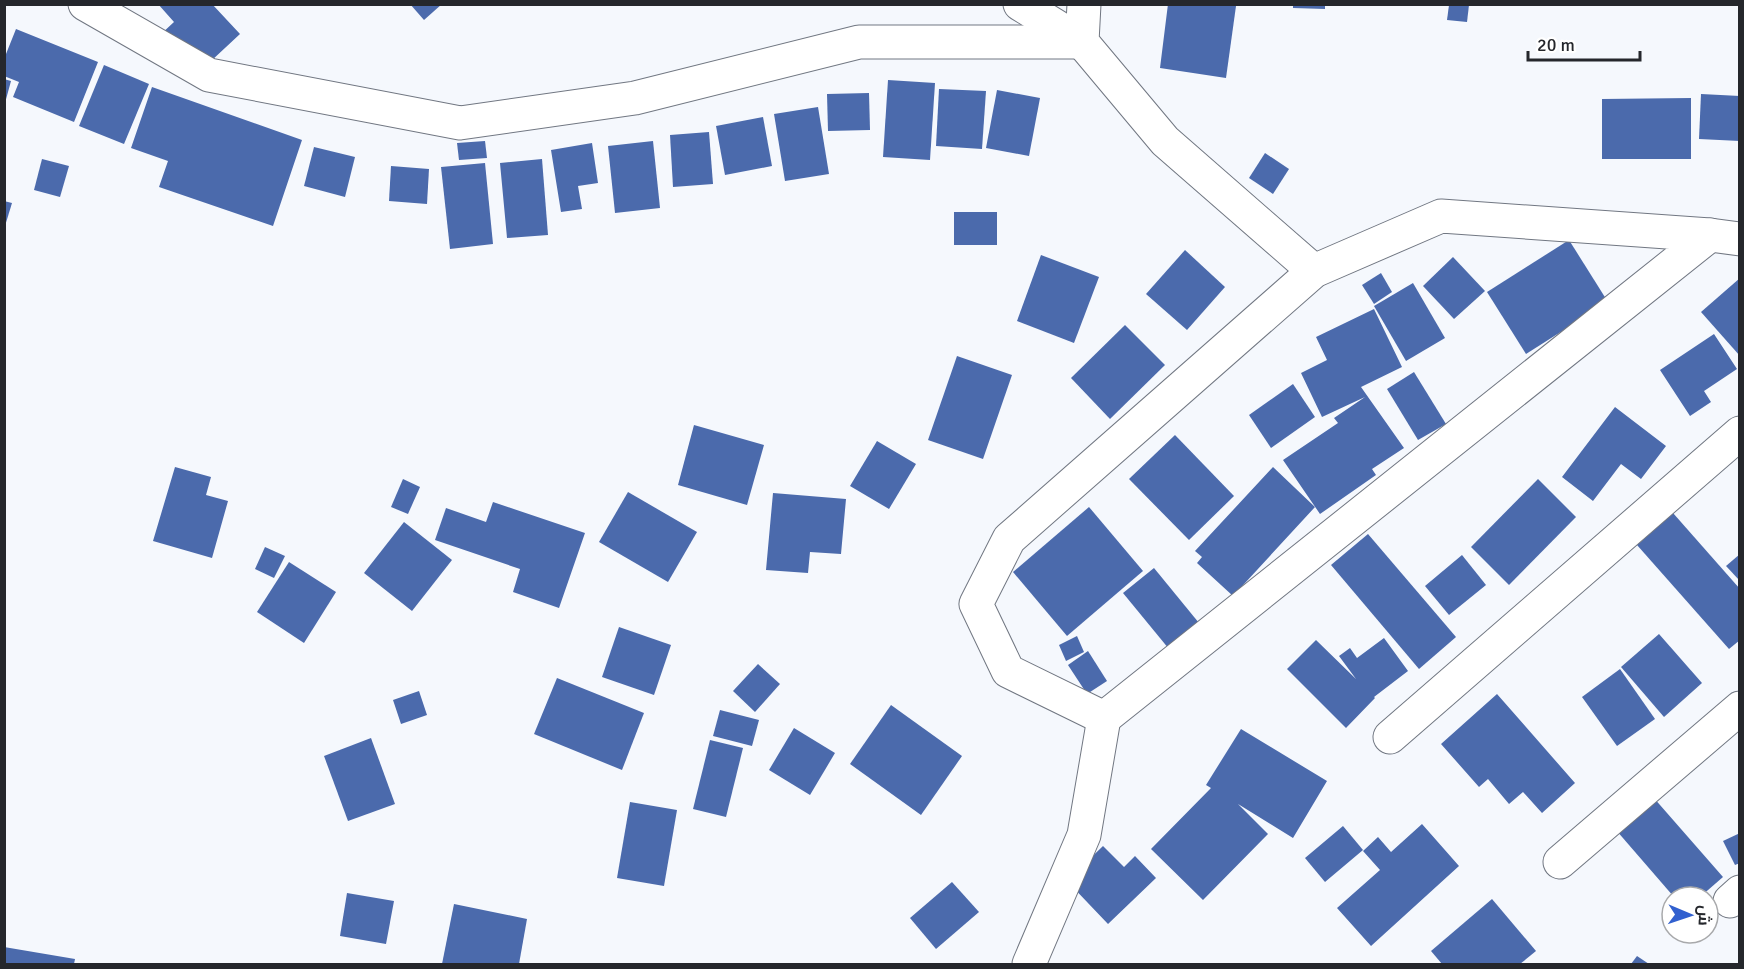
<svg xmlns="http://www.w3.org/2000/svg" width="1744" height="969" viewBox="0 0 1744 969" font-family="Signika,Cairo,sans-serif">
<rect width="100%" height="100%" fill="#f5f8fd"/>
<g fill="#4b6aac">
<polygon points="158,4 212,4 240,34 196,75 160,35 174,22"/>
<polygon points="410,4 442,4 424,20"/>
<polygon points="1168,4 1236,6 1226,78 1160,68"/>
<polygon points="1293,4 1325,4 1325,9 1293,8"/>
<polygon points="1449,5 1469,5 1467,22 1447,20"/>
<polygon points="16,29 98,62 74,122 13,97 19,82 4,76 4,59"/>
<polygon points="104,65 149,84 124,144 79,126"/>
<polygon points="4,79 11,81 5,103 4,103"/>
<polygon points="888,80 935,83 930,160 883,157"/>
<polygon points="152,87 302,140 273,226 159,187 168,161 131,148"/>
<polygon points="939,89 986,91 982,149 936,146"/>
<polygon points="997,90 1040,98 1029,156 986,148"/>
<polygon points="869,93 870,130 828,131 827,94"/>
<polygon points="1701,94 1740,96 1740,141 1699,139"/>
<polygon points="1691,98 1691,159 1602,159 1602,99"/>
<polygon points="818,107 829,174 785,181 774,114"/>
<polygon points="763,117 772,166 725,175 716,126"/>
<polygon points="709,132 713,184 673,187 670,135"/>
<polygon points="485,141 487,158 459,160 457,143"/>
<polygon points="653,141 660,208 615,213 608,146"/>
<polygon points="592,143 598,183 578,186 582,209 561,212 551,150"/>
<polygon points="314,147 355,157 345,197 304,186"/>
<polygon points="1265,153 1289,169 1273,194 1249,178"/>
<polygon points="42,159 69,166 60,197 34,190"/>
<polygon points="542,159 548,235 507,238 500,163"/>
<polygon points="485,163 493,244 450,249 441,167"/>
<polygon points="391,166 429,169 427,204 389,201"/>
<polygon points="4,201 12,203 5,226 4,226"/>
<rect x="954" y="212" width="43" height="33"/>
<polygon points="1569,240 1608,302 1526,354 1487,292"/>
<polygon points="1185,250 1225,287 1187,330 1146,294"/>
<polygon points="1041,255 1099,277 1074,343 1017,321"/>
<polygon points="1453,257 1485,291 1454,319 1423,286"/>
<polygon points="1381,273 1392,292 1374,304 1362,285"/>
<polygon points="1740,278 1740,356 1701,312"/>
<polygon points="1413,283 1445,338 1406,361 1374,306"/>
<polygon points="1374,309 1402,367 1361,387 1404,448 1372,469 1376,475 1320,514 1283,460 1338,423 1334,418 1365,397 1322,417 1301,373 1327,360 1316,337"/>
<polygon points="1125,325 1165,365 1110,419 1071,378"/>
<polygon points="1714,334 1737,369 1704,391 1711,402 1690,416 1660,370"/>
<polygon points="957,356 1012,375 983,459 928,440"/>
<polygon points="1414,372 1446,424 1418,440 1387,389"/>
<polygon points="1293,384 1315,417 1271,448 1249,415"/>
<polygon points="1615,407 1666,446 1641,479 1621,464 1593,501 1562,477"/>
<polygon points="694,425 764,445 747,505 678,485"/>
<polygon points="1175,435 1234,496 1189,540 1129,479"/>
<polygon points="877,441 916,464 889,509 850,486"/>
<polygon points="175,467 211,477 206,495 228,501 212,558 153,541"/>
<polygon points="1273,467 1315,507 1233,596 1197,563 1202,557 1195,551"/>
<polygon points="403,479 420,487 408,514 391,507"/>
<polygon points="1538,479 1576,517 1509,585 1471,547"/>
<polygon points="628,492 697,532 668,582 599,542"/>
<polygon points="773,493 846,499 841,554 810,552 808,573 766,570"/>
<polygon points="493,502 585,533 559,608 513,592 520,569 435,540 446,508 486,522"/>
<polygon points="1089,507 1143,571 1067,636 1013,572"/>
<polygon points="1673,513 1740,589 1740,640 1729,649 1637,545"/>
<polygon points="404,522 452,560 412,611 364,573"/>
<polygon points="1368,534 1456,637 1419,669 1331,565"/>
<polygon points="265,547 285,556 274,578 255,569"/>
<polygon points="1740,554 1740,581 1726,566"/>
<polygon points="1462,555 1486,585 1449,615 1425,586"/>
<polygon points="289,562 336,592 304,643 257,612"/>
<polygon points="1154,568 1199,623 1169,649 1123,593"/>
<polygon points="619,627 671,645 654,695 602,677"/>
<polygon points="1659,634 1702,683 1664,717 1621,667"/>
<polygon points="1077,636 1084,652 1066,661 1059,645"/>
<polygon points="1384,638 1408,671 1374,697 1375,698 1346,728 1287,669 1316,640 1356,679 1339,656 1350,648 1357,658"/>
<polygon points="1088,651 1107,681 1087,694 1068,665"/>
<polygon points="758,664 780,684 755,712 733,691"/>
<polygon points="1620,669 1655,719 1617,746 1582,697"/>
<polygon points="557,678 644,713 622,770 534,734"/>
<polygon points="419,691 427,715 401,724 393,700"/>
<polygon points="1497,694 1575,783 1542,813 1523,792 1509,804 1488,779 1479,787 1441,744"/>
<polygon points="891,705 962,756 921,815 850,764"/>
<polygon points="720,710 759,720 752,746 713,736"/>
<polygon points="794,728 835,753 810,795 769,770"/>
<polygon points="1241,729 1327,781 1293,838 1238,804 1268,834 1203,900 1151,849 1211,788 1206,785"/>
<polygon points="371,738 395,804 348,821 324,756"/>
<polygon points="710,740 743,748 726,817 693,809"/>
<polygon points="1653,797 1723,877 1700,897 1674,897 1616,830"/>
<polygon points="630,802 677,810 664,886 617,878"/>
<polygon points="1422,824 1459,866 1371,946 1337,908 1380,870 1363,851 1378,837 1391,852"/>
<polygon points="1343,826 1363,850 1325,882 1305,858"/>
<polygon points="1740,833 1740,863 1735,865 1723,841"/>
<polygon points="1103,846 1124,867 1135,856 1156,878 1108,924 1067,881"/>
<polygon points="952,882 979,912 936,949 910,918"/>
<polygon points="347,893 394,901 386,944 340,936"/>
<polygon points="1492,899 1536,951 1520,964 1442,964 1431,951"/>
<polygon points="454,904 527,919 519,964 442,964"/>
<polygon points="4,947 75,959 74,964 4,964"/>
<polygon points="1637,956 1649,964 1631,964"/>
</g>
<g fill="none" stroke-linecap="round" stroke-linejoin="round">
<g stroke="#717782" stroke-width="35">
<g id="street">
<polyline points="85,4 209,75 460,123 635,98 859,42 1082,42"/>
<polyline points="1020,4 1080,41"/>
<polyline points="1084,4 1082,42 1165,141 1314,271"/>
<polygon points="1441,216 1710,235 1104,718 1008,671 976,604 1009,539 1314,271"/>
<polyline points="1710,235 1740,239"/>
<polyline points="1390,737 1740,433"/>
<polyline points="1560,862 1740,708"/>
<polyline points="1730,901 1740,892"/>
<polyline points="1029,964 1084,835 1104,718"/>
</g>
</g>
<use href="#street" stroke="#fff" stroke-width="33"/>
</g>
<rect width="1744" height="969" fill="none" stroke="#25272c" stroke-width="12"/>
<g transform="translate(1690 915) rotate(92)"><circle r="28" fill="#ffffff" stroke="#a8a9ab" stroke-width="1.5"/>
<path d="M0-4.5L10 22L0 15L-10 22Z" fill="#3160cf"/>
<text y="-9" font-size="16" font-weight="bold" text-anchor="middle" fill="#25272c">ش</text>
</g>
<path d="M1528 51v9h112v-9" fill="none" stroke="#25272c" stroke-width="3"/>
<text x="1537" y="51" font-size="18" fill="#25272c" stroke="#ffffff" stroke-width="4.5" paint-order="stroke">20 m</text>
</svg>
